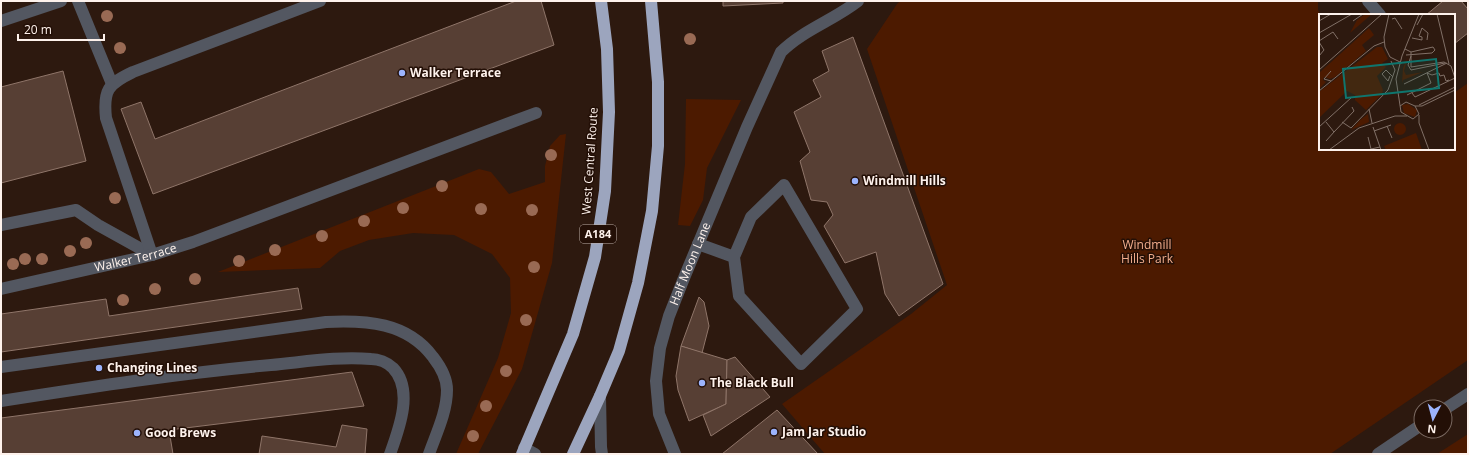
<svg xmlns="http://www.w3.org/2000/svg" width="1469" height="455" viewBox="0 0 1469 455" font-family="'Open Sans',sans-serif">
<rect width="100%" height="100%" fill="#2d190f"/>
<g fill="#4c1a00">
<polygon points="900,1 1318,1 1318,10 1320,15 1320,149 1454,149 1454,93 1468,83 1468,360 1330,454 825,454 782,404 911,314 947,285 867,49 897,4"/>
<polygon points="686,99 741,100 707,168 703,200 690,226 678,225 685,164"/>
<polygon points="566,134 552,263 522,369 478,454 456,454 498,358 511,313 510,278 492,254 454,235 413,233 369,240 340,251 320,268 218,272 479,169 491,172 509,194 545,182 545,166 550,146 560,135"/>
<polygon points="1468,434 1468,454 1437,454"/>
</g>
<g fill="#573f34" stroke="#8f7569">
<polygon points="516,1 541,1 554,45 153,194 121,109 141,102 155,139"/>
<polygon points="723,1 783,1 783,3 723,6"/>
<polygon points="1443,1 1461,1 1468,9 1468,33 1454,44 1454,15 1426,15"/>
<polygon points="853,37 943,284 899,316 885,294 876,252 845,263 824,226 833,215 827,202 811,200 800,161 810,152 794,112 821,97 813,80 829,71 822,51"/>
<polygon points="63,71 86,161 1,183 1,87"/>
<polygon points="298,288 302,309 1,352 1,314 106,299 109,316"/>
<polygon points="699,297 704,302 709,326 702,353 681,346"/>
<polygon points="681,346 727,360 726,404 689,421 678,390 676,376"/>
<polygon points="735,357 770,397 711,436 703,415 726,404 727,360"/>
<polygon points="352,372 364,406 169,430 173,454 1,454 1,418"/>
<polygon points="777,410 818,454 722,454"/>
<polygon points="342,425 367,429 365,454 259,454 262,436 336,447"/>
</g>
<g fill="none" stroke-linecap="round" stroke-linejoin="round">
<g stroke="#535761" stroke-width="12">
<polyline points="78,1 112,84"/>
<polyline points="1368,1 1380,15"/>
<polyline points="1,21 61,1"/>
<polyline points="1,225 76,210 98,225 152,255"/>
<polyline points="698,244 734,257 739,296 801,364 857,309 784,185 751,217 734,257"/>
<path d="M152,255l-46,-137c-3,-28 2,-34 27,-46l187,-71"/>
<path id="s1" d="M1,289l151,-34 41,-13 343,-129"/>
<path d="M1,367l325,-45c40,-2 81,0 107,35 7,9 14,21 14,33 0,22 -11,44 -18,64"/>
<polyline points="600,396 601,447 602,454"/>
<path d="M1,401c90,-14 180,-28 270,-36 33,-3 67,-9 100,-6 7,0 16,3 22,9 21,22 6,61 -3,86"/>
<polyline points="1445,409 1468,394"/>
<polyline points="524,448 535,454"/>
<path id="s2" d="M675,454l-16,-40 -3,-33 4,-33 9,-32 15,-38 63,-151 34,-75c22,-22 53,-32 77,-51"/>
<polyline points="1378,454 1421,425"/>
</g>
<g stroke="#9ca5be" stroke-width="12">
<polyline points="522,454 573,334 595,257 605,191 609,112 607,49 601,1"/>
<polyline points="573,454 600,396 619,351 638,283 652,211 658,146 658,82 651,1"/>
</g>
</g>
<g fill="#996a54">
<circle cx="107" cy="16" r="6"/>
<circle cx="690" cy="39" r="6"/>
<circle cx="120" cy="48" r="6"/>
<circle cx="551" cy="155" r="6"/>
<circle cx="442" cy="186" r="6"/>
<circle cx="115" cy="198" r="6"/>
<circle cx="403" cy="208" r="6"/>
<circle cx="481" cy="209" r="6"/>
<circle cx="532" cy="210" r="6"/>
<circle cx="364" cy="221" r="6"/>
<circle cx="322" cy="236" r="6"/>
<circle cx="86" cy="243" r="6"/>
<circle cx="275" cy="250" r="6"/>
<circle cx="70" cy="251" r="6"/>
<circle cx="25" cy="259" r="6"/>
<circle cx="42" cy="259" r="6"/>
<circle cx="239" cy="261" r="6"/>
<circle cx="13" cy="264" r="6"/>
<circle cx="534" cy="267" r="6"/>
<circle cx="195" cy="279" r="6"/>
<circle cx="155" cy="289" r="6"/>
<circle cx="123" cy="300" r="6"/>
<circle cx="526" cy="320" r="6"/>
<circle cx="506" cy="371" r="6"/>
<circle cx="486" cy="406" r="6"/>
<circle cx="473" cy="436" r="6"/>
</g>
<g fill="#9cb4fd" stroke="#230f06" stroke-width="1.5">
<circle cx="402" cy="73" r="4"/>
<circle cx="855" cy="181" r="4"/>
<circle cx="99" cy="368" r="4"/>
<circle cx="702" cy="383" r="4"/>
<circle cx="774" cy="432" r="4"/>
<circle cx="137" cy="433" r="4"/>
</g>
<g text-anchor="middle" stroke-width="3" stroke-linejoin="round" paint-order="stroke">
<rect fill="#230f06" stroke="#bcaea7" stroke-width="1" x="580" y="225" width="36" height="18" rx="3"/>
<g font-size="11" font-weight="bold" fill="#fef2ec">
<text x="598" y="238">A184</text>
</g>
<g font-size="12" font-weight="bold" fill="#fef2ec" stroke="#230f06" text-anchor="start">
<text x="410" y="77">Walker Terrace</text>
<text x="863" y="185">Windmill Hills</text>
<text x="107" y="372">Changing Lines</text>
<text x="710" y="387">The Black Bull</text>
<text x="782" y="436">Jam Jar Studio</text>
<text x="145" y="437">Good Brews</text>
</g>
<g font-size="12" fill="#fef2ec" stroke="#230f06">
<text transform="translate(590 161) rotate(-86)" y="4">West Central Route</text>
<text dy="4" stroke="none"><textPath href="#s1" startOffset="138">Walker Terrace</textPath></text>
<text dy="4" stroke="none"><textPath href="#s2" startOffset="199">Half Moon Lane</textPath></text>
</g>
<g font-size="12" fill="#f2ad8d" stroke="#230f06">
<text x="1147" y="249">Windmill<tspan x="1147" dy="14">Hills Park</tspan></text>
</g>
</g>
<g transform="translate(1319 14)">
<rect width="136" height="136" fill="#2d190f"/>
<path d="M46,0h7l-22,19 7,-13zM50,14l5,7 -12,10 4,6 -31,26 -5,2 -6,-2 -1,3 3,2 -7,7v-16zM58,33h5l6,12 -6,4 4,4 -9,9 6,14 -1,4 -16,16 -11,-10v-5l-8,-4 -28,27v-26zM89,43l-4,14 2,4 17,-3 -20,8 -1,3 1,-15zM89,90l9,6 -2,7 -11,-4 -2,-8zM49,100l1,8 -18,8 9,-10zM75 115a6 6 0 1 1 12 0a6 6 0 1 1-12 0ZM97,119l6,17h-36l-2,-4z" fill="#4c1a00"/>
<path fill="none" stroke="#817067" stroke-width="1" d="M70,0l-5,23 1,10 5,10 12,6M118,0l12,50M73,5l3,-1 7,11M0,7l12,-7M34,7l10,-7M98,11l6,-11M0,19l33,-19M93,24l10,2v-3l-3,-1 3,-8 6,5 -1,7M0,27l14,-9 5,7M0,28l5,8 -5,6M86,35l6,3v15l33,-5 7,4 4,12M87,41l26,-2 3,-3 -2,-3 -22,5M92,42l-3,9 3,5 34,-7M0,56l63,-56M12,57l-7,8 7,2M108,59l5,2 7,-2 1,3 4,-1 2,6 3,-1M71,62l-2,5 -6,-7 4,-4 7,7M85,70l43,-21M0,77l55,-45 10,-4M93,79l3,4 40,-19M88,81l24,-12 -4,-10M100,91l36,-18M81,92l6,-4 9,4 4,8 -6,5 -12,-7 -5,-33 6,-23 17,-42M96,92h7l33,-16M50,95l3,14M100,101v8l10,27M7,108l8,10 20,-21 -2,-4M23,108l9,6 37,-38 7,-20 -4,-9M68,112l5,12M0,113l33,-30M54,113l8,23M55,117l17,-6M49,123l3,12 9,-2M7,127l8,-9M10,136l30,-22 36,-12h12"/>
<path fill="#0f766e" fill-opacity="0.15" stroke="#0f766e" stroke-width="2" d="M117,45l3,29 -93,10 -3,-29z"/>
<rect width="136" height="136" fill="none" stroke="#fef2ec" stroke-width="2"/>
</g>
<rect width="1469" height="455" fill="none" stroke="#fef2ec" stroke-width="4"/>
<g transform="translate(1433 419) rotate(186)"><circle r="19" fill="#230f06" stroke="#7b6a62"/>
<path d="M0-3L7 15L0 10L-7 15Z" fill="#9cb4fd"/>
<text y="-6" font-size="11" font-weight="bold" text-anchor="middle" fill="#fef2ec">N</text>
</g>
<path d="M18 34v6h86v-6" fill="none" stroke="#fef2ec" stroke-width="2"/>
<text x="24" y="34" font-size="12" fill="#fef2ec" stroke="#230f06" stroke-width="3" paint-order="stroke">20 m</text>
</svg>
